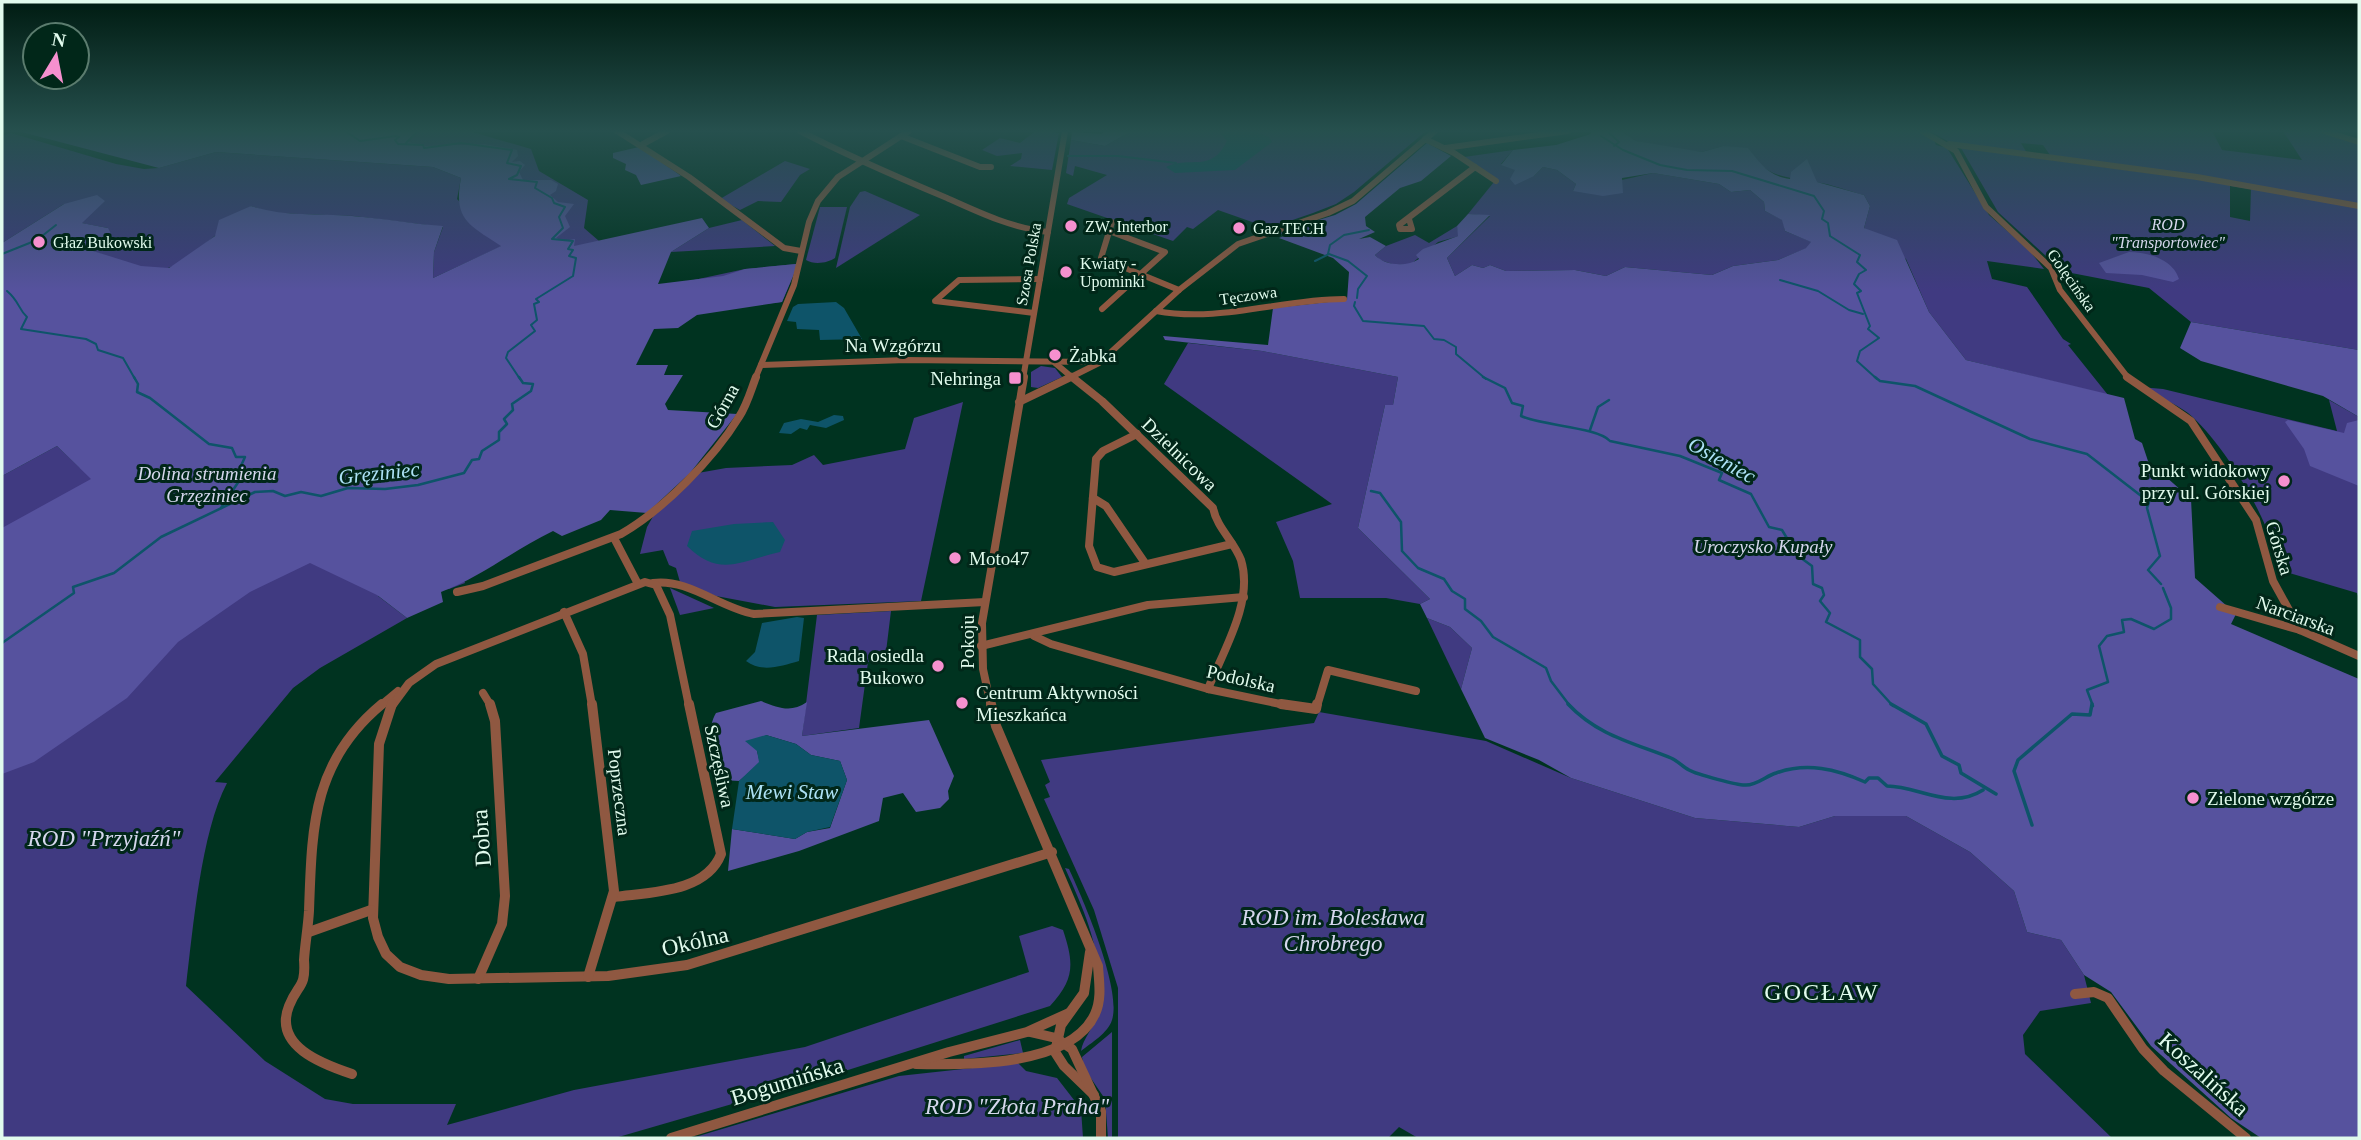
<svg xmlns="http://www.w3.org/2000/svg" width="2361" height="1140" viewBox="0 0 2361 1140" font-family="'Times New Roman',serif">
<rect width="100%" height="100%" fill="#003320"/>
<g fill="#403a81">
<path d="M257,131h212l62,18 8,22 49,29 -4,28 15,13 25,54 121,-26 51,-5v5l-14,33 -125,14 -28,54 -40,139 -131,54 7,20 -16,6 -71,7 29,22 -87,50 -27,20 -78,94 12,1c-26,49 -34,146 -41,203l79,75 60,38 28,5h103l-9,21 127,-35 231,-43 224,-75 -10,-36 33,-10 11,4c11,33 12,49 -13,76l-221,70 -214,62h-613v-662l55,-30 23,22 -40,-214 482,61 -38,-159z"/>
<polygon points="1046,131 1059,133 1052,170 1010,166 1021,159 1022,153 997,156 982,150 1000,138 1020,143 1034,132"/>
<polygon points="1196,131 1426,131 1354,192 1336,204 1313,213 1269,228 1218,210 1193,229 1187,227 1173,241 1067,204 1069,198 1107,175 1075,166 1073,176 1066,173 1071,140 1105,146 1128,133"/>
<path d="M1621,131l299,1 14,8 2,5 11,3 42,67 40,35 15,19 -57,-8 5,18 35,8 36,52 8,5 -3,1 40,50 -142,-35 -37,-48 -23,-53 -42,-31 6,-22 -6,-11c-16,-4 -33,-11 -49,-13 -27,-5 -50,-4 -64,-30l-28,-6 -21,6 -33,-4 -33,-7z"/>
<polygon points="1930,131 2212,131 2222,150 2302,160 2283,131 2319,131 2359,144 2359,206 2052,158 2043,145 2021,143 2028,155 1949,142"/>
<path d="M11,133l105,31 28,5 15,-1 57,-16 217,15 28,11 -4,21 45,47 -69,32 1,-26 9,-25 -89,-11 -82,-3 -21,-7c-15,12 -67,58 -83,62 -24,6 -56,-11 -79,-18l19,-22 -27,-5 -17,-19 -62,39v-107z"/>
<polygon points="1961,148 2230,184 2230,217 2250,221 2251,187 2359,208 2359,350 2191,322 2149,288 2056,270 2046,256 1998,212"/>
<polygon points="1513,150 1501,164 1534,176 1543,167 1557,170 1576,184 1573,191 1653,173 1719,184 1731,192 1750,190 1764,202 1765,211 1783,220 1785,231 1812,242 1807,248 1778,260 1733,266 1712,275 1625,267 1606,276 1575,270 1506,271 1490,265 1483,268 1472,265 1455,276 1447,258 1490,216 1468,214 1494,182 1464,157"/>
<polygon points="785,161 810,169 800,175 781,202 758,201 740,210 720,199"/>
<polygon points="865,191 920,215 836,268 850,207 860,192"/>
<path d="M820,207h27l-12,51c-7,5 -21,7 -29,2z"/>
<polygon points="742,220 775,246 671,252 709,228"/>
<polygon points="1457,226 1459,236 1438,242 1411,264 1395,265 1380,260 1375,255 1386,246 1415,235 1429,243"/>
<polygon points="1188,343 1262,351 1398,377 1393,405 1385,405 1358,528 1430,599 1420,604 1386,598 1300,598 1293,561 1276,522 1332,504 1164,384"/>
<polygon points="1041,366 1055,368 1062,377 1038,388 1031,387 1031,372"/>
<path d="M2140,387l23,2 174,42 -8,-31 30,17v182l-2,-6 -78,-23c-6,-46 -55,-127 -91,-157 -13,-10 -33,-17 -48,-26z"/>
<polygon points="963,402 921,601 775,607 716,596 680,582 676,568 669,565 663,550 640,554 647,527 655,513 698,473 726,468 792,465 814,455 823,465 905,449 914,418"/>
<polygon points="670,588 714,608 680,615"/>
<polygon points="891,611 885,660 868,662 859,728 802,736 817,615"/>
<polygon points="1427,618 1450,627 1472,648 1461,689"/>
<polygon points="1319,712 1486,741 1571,778 1695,818 1799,827 1835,816 1906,816 1970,852 2014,891 2027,932 2061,940 2084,975 2091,1003 2040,1011 2023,1035 2025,1054 2112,1138 1418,1138 1399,1127 1388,1138 1118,1138 1118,988 1094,910 1044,799 1050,797 1045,785 1050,782 1041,760 1314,723"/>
<path d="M1065,868l4,1c14,30 53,120 43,151 -4,13 -21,23 -31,31 2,-13 13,-23 15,-35 10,-57 -8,-97 -31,-148z"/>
<polygon points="1112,1032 1112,1138 1108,1138 1105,1099 1084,1068 1082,1057"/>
<polygon points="1020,1040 1023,1053 964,1059 964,1056"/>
<polygon points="1018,1063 1026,1071 1057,1078 1081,1109 1083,1138 692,1138 899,1076"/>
</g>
<g fill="#56529e">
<path d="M18,131h399l-9,11 17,4 59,-2 33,6 1,6 -6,6 8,-1 5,4 -6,7 4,8h28l7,4 -2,7 -6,4 8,7 16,2 -9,12 5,11 -14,11 7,3 12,-2 -1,7 128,-28 7,10 -38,24 -13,32 65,-8 22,-7 51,-5v5l-14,33 -85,13 -19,13 -24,1 -18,36h32l-4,10h19l-18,29 3,6 69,4 -47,59 -43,40 -37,-3 -9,10 -39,16 -9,-5c-39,19 -72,46 -112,61l2,10 -36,16 -30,-23 -67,-32 -60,29 -72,50 -51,56 -93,64 -32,12v-246l89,-49 -34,-33 -55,30v-233l62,-39 33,-9 8,6 -23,22 26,5 4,8 -22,14 51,16 28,2 46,-32 4,-16 32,-14c33,11 67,7 101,10 30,2 61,8 91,10l-9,26 -1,26 68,-32c-32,-21 -48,-26 -40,-68l-28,-11 -217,-15 -57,16z"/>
<polygon points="1106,131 1196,131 1128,133 1105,146 1071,140 1072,132 1101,134"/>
<path d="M1591,131h30l15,10 66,11 21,-6 25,2c12,15 20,28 42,31l1,-7 16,-13 10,23 47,13 6,11 -6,22 33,12 32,72 37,48 158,38 11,41 7,4 6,18 43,38 4,79 41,36 -5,10 128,55v459h-98l-30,-20 -80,-72 -40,-54 -27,-17 -23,-35 -34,-8 -13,-41 -44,-39 -64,-36h-71l-36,11 -104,-9 -124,-40 -32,-18 -54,-22 -24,-49 11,-41 -22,-21 -23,-9 -7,-14 10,-5 -72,-71 27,-123h8l5,-28 -136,-26 -97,-11 -2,-4 105,9 5,-37 74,-8 2,-28 -16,-14 -54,-20 5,-2 -5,-4 56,-17 21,-11 71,-61 24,13 -30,25 -21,7 -35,29 1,9 9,6 -16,7 11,-2 16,9 -11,9c10,11 32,12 44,4l-3,-4 7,-6 35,-13 -1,-10 11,-12 22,1 -43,43 8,18 17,-11 11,3 7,-3 16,6 69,-1 31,6 19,-9 87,8 21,-9 45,-6 28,-12 5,-6 -26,-11 -3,-11 -17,-9 -1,-9 -14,-12 -19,2 -12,-8 -66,-11 -31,5 1,15 -20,3 -30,-5 3,-7 -19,-14 -14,-3 -9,9 -19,9 -5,-6 5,-9 -14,-5 12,-15 43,-5 35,-11z"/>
<polygon points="639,147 677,173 681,176 641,185 636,175 625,170 626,164 613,158 613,153"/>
<path d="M2129,252c18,0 44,7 50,27l-6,3 -31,-7 -36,-2 -7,-10z"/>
<polygon points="2191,322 2359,350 2359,417 2323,396 2201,361 2180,348"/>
<polygon points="2288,420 2344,433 2347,423 2359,420 2359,486 2310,466 2304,449 2285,422"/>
<path d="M761,701c18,7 30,12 46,1l-5,34 127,-16 25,56 -6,15 1,8 -9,9 -24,4 -13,-19 -20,5 -4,23 -80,30 -71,20 4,-42 63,10 12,-7 23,-4 17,-48 -7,-19 -29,-6 -15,-11 -30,-9 -9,16 3,12 -21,18 -18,-1c-11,-19 -16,-48 -5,-67z"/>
</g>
<g fill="#0e5469">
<path d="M1227,131h27l15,6 3,5 -37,28 -60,3 -9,-6c24,-12 45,7 61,-26l-6,-7z"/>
<polygon points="836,302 844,308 862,339 820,340 819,330 797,329 796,322 787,321 793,307 798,304"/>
<polygon points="834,415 843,416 844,420 826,428 810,425 807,430 800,428 791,434 779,433 784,423 801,419 818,422"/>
<path d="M773,522l12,18 -5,12c-39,9 -61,26 -93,-6l5,-15 42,-7z"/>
<path d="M797,617l7,1 -5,43c-18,5 -37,12 -53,0l9,-9 7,-29z"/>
<polygon points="766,735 796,744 811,755 840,761 847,780 830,827 807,832 795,839 732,829 739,781 759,762 757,751 745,741"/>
</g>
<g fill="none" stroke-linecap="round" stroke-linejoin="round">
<g stroke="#0e5469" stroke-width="2">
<polyline points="345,131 360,141 396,136 399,137 395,140 398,144 423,145 424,148 461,143 512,150 507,163 521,166 517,175 509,179 537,182 535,188 552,198 554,203 565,207 559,217 563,228 552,239 573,241 568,249 573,250 569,256 576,258 573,276 536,299 539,302 534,304 537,320 531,325 535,331 508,352 506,358 520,379"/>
<polyline points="1607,131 1619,142 1614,146"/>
<polyline points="1601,136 1623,150 1660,165 1687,170 1732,171 1814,196 1824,211 1822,219 1828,223 1830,236 1860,255 1857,262 1866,270 1859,274 1854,284 1861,291 1857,293 1870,326 1868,329 1879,338 1860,351 1857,361 1877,379"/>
<polyline points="406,143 418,131"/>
<polyline points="1068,156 1118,156 1176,163"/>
<polyline points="2,254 37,240 56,225"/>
<polyline points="1328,254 1330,245 1344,235 1369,230"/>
<polyline points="1315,261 1329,254 1348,261 1367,276 1358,289 1357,298"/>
<polyline points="1780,280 1818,291 1849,310 1863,314"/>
<path d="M7,291c13,11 11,18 20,26l-6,12 65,10 10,5 2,6 25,8 12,21"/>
<polyline points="1355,302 1354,306 1363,321 1424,326 1434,339 1444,340 1456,347 1456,354 1486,379"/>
</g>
<g stroke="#0e5469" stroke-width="2.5">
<polyline points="134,377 138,384 137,392 150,398 209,444 232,448 236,457 245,457 235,479 239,481 221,508"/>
<path d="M1483,377l22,11 7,15 11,3 -2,10c22,10 76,11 89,25l70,15 42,17 -3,7 32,14 18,33 13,3 15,25 15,11 1,18 9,4 2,7 -4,6 10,12 -4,9 34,18v17l12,12 1,15 20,22"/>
<polyline points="1875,377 1880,381 1915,386 2030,439 2087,454 2149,502 2147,508 2160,556 2148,570 2161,584"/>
<polyline points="1590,430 1598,407 1609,400"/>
<polyline points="1371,491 1380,493 1401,522 1402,551 1418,568 1444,579 1452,591 1465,599 1465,609 1481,621 1493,637 1546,668 1551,681 1570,706"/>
<polyline points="2,643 74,593 73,587 114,573 161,537 255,492 273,491 285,496 301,492 321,496 348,488 385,489 418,485 464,473 472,460 479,459 482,451 499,440 499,432 507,424 504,419 513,410 512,404 531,391 533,384 523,383 519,377"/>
<polyline points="2093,706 2087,690 2108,682 2099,646 2107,636 2124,632 2122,620 2131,619 2154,629 2171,619 2171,608 2163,588"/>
</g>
<g stroke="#0e5469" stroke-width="3.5">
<path d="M1568,704c30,32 66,39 103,54 7,3 12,9 18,12 7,4 50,16 57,15 11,0 20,-9 30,-12 31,-11 60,-4 89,9l4,-4h9l9,8c32,0 63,25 96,4"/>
<polyline points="1891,704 1926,724 1942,756 1959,765 1961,773 1996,794"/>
<polyline points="2032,825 2014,771 2018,760 2072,714 2090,715 2092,704"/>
</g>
<g stroke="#8f5841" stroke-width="6">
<polyline points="617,131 689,177 784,248 801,251"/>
<path d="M800,131c48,25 97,46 147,67 33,15 65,30 101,34"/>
<polyline points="1922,131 1956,151 1986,207 2051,268 2060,290 2129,379"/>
<polyline points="2324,131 2359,142"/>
<polyline points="901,136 980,167 991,167"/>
<polyline points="1425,139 1454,153 1496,181"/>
<polyline points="643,144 667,131"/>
<polyline points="1949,144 2197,177 2359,206"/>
<polyline points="1445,148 1568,131"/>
<polyline points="1409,219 1412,229 1400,229 1399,225 1475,167"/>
<polyline points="1112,222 1101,258 1179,290"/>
<polyline points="1102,309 1165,252 1109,231"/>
<path d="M1156,311c64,12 124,-12 188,-12"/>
<polyline points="1034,313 935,301 959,280 1040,279"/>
<polyline points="1055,363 1074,379"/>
<polyline points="761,365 906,360 1097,362"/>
<polyline points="755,379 794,285 809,222 818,201 838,177 909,131"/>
<polyline points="1023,379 1065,131"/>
<polyline points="1067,379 1099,363 1179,290 1238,244 1328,213 1353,201 1435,131"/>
</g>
<g stroke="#8f5841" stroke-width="8">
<path d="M1072,377l30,24 111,107c4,20 21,33 28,52 13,42 -18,91 -33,129"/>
<polyline points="2127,377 2191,421 2256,520 2273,581 2300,630"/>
<polyline points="1019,402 1071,377"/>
<polyline points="1137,434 1103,451 1096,459 1089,546 1097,567 1114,572 1232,544"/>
<polyline points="1093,498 1106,506 1145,563"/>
<polyline points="614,538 638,584"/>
<path d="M653,583c35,-5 67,25 101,31l231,-12"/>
<path d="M457,592l26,-6 138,-52c42,-24 93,-76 118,-117 8,-12 12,-27 17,-40"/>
<polyline points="2220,607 2300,630 2359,656"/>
<polyline points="564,612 583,654 592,706"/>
<polyline points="1034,636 1051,644 1208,689 1290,706"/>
<polyline points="981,646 1148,605 1244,597"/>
<polyline points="483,693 491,706"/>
<polyline points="380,706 398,691"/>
<polyline points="392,706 409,683 436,664 645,582 656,585 670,615 689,706"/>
<polyline points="991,706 983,669 982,623 1024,377"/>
<polyline points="1317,706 1328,670 1416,691"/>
</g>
<g stroke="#8f5841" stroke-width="10">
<polyline points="392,704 379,744 373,918 378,937 386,954 400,967 421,975 449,979 608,976 687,965 1052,852"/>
<polyline points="1281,704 1316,709 1317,704"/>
<path d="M614,897c36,-5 92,-4 107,-43l-32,-150"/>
<polyline points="309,932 371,910"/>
<polyline points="1090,952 1084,993 1061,1025 1055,1052 1064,1066 1094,1095"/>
<polyline points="588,977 614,891 592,704"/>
<polyline points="478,979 502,924 505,896 495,721 490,704"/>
<polyline points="2075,994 2094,992 2108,998 2143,1049 2164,1071 2246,1138"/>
<polyline points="1030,1032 1056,1038 1072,1049 1101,1111 1101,1138"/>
<path d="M916,1064c49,1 155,3 179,-50 7,-15 4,-32 3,-48l-102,-240 -5,-22"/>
<path d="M352,1074c-30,-10 -79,-28 -63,-68 9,-23 17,-17 15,-46 1,-16 4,-32 5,-49 3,-84 3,-149 73,-207"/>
<polyline points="671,1138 949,1052 1027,1032 1069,1013"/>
</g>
</g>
<linearGradient id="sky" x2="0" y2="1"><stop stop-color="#001c12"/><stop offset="0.45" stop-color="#26504e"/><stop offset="1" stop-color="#26504e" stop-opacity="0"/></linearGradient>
<rect width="2361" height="291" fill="url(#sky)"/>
<g fill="#f690cf" stroke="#012719" stroke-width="2.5">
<circle cx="1071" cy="226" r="7"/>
<circle cx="1239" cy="228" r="7"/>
<circle cx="39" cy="242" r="7"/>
<circle cx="1066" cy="272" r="7"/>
<circle cx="1055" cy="355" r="7"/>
<rect x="1008" y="371" width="14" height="14" rx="3.5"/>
<circle cx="2284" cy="481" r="7"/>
<circle cx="955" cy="558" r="7"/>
<circle cx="938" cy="666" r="7"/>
<circle cx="962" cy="703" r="7"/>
<circle cx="2193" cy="798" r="7"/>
</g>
<g text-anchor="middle" stroke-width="6" stroke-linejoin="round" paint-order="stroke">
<g font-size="16" font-style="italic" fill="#d5d7ed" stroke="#012719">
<text x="2168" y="230">ROD<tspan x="2168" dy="18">"Transportowiec"</tspan></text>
</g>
<g font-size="16" fill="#e1fbed" stroke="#012719" text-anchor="start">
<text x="1085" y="232">ZW. Interbor</text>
<text x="1253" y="234">Gaz TECH</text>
<text x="53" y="248">Głaz Bukowski</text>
<text x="1080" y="269">Kwiaty -<tspan x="1080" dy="18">Upominki</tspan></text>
</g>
<g font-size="16" fill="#e1fbed" stroke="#012719">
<text transform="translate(1028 264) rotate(-80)" y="6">Szosa Polska</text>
<text transform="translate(2072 280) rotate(55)" y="6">Golęcińska</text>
<text transform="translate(1248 295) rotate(-8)" y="6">Tęczowa</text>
</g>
<g font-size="19" fill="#e1fbed" stroke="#012719">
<text x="893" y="352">Na Wzgórzu</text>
<text transform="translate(722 406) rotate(-61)" y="7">Górna</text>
<text transform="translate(1180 454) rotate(44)" y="7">Dzielnicowa</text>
<text transform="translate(2280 548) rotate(73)" y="7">Górska</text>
<text transform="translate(2296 615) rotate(20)" y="7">Narciarska</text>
<text transform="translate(967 642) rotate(-90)" y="7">Pokoju</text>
<text transform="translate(1241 678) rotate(13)" y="7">Podolska</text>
<text transform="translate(720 766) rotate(78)" y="7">Szczęśliwa</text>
<text transform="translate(620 792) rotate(83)" y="7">Poprzeczna</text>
</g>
<g font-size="19" fill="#e1fbed" stroke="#012719" text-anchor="start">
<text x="1069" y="362">Żabka</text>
<text x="1001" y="385" text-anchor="end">Nehringa</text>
<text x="2270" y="477" text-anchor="end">Punkt widokowy<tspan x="2270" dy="22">przy ul. Górskiej</tspan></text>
<text x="969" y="565">Moto47</text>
<text x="924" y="662" text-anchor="end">Rada osiedla<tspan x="924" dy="22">Bukowo</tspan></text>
<text x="976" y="699">Centrum Aktywności<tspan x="976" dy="22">Mieszkańca</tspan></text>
<text x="2207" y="805">Zielone wzgórze</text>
</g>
<g font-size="19" font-style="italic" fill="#d5d7ed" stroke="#012719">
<text x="207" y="480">Dolina strumienia<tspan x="207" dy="22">Grzęziniec</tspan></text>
<text x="1763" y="553">Uroczysko Kupały</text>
</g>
<g font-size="21" font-style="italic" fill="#ade2f6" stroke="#012719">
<text transform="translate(1722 460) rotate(29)" y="7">Osieniec</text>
<text transform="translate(379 473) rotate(-6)" y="7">Gręziniec</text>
<text x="792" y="799">Mewi Staw</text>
</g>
<g font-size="23" font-style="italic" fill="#d5d7ed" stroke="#012719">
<text x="104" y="846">ROD "Przyjaźń"</text>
<text x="1333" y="925">ROD im. Bolesława<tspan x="1333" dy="26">Chrobrego</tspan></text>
<text x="1017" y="1114">ROD "Złota Praha"</text>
</g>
<g font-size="23" fill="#e1fbed" stroke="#012719">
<text transform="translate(481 838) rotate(-94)" y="8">Dobra</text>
<text transform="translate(695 941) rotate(-13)" y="8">Okólna</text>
<text transform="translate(2204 1074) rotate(42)" y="8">Koszalińska</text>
<text transform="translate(787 1081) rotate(-17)" y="8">Bogumińska</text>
</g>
<g font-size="24" letter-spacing="2" fill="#e1fbed" stroke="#012719">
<text x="1822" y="1000">GOCŁAW</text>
</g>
</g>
<rect width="2361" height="1140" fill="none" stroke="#e1fbed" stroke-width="7"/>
<g transform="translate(56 56) rotate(10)"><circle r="33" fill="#012719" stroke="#5b7c6e" stroke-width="2"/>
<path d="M0-5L12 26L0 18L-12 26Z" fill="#f690cf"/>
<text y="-10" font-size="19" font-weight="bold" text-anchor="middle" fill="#e1fbed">N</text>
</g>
</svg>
